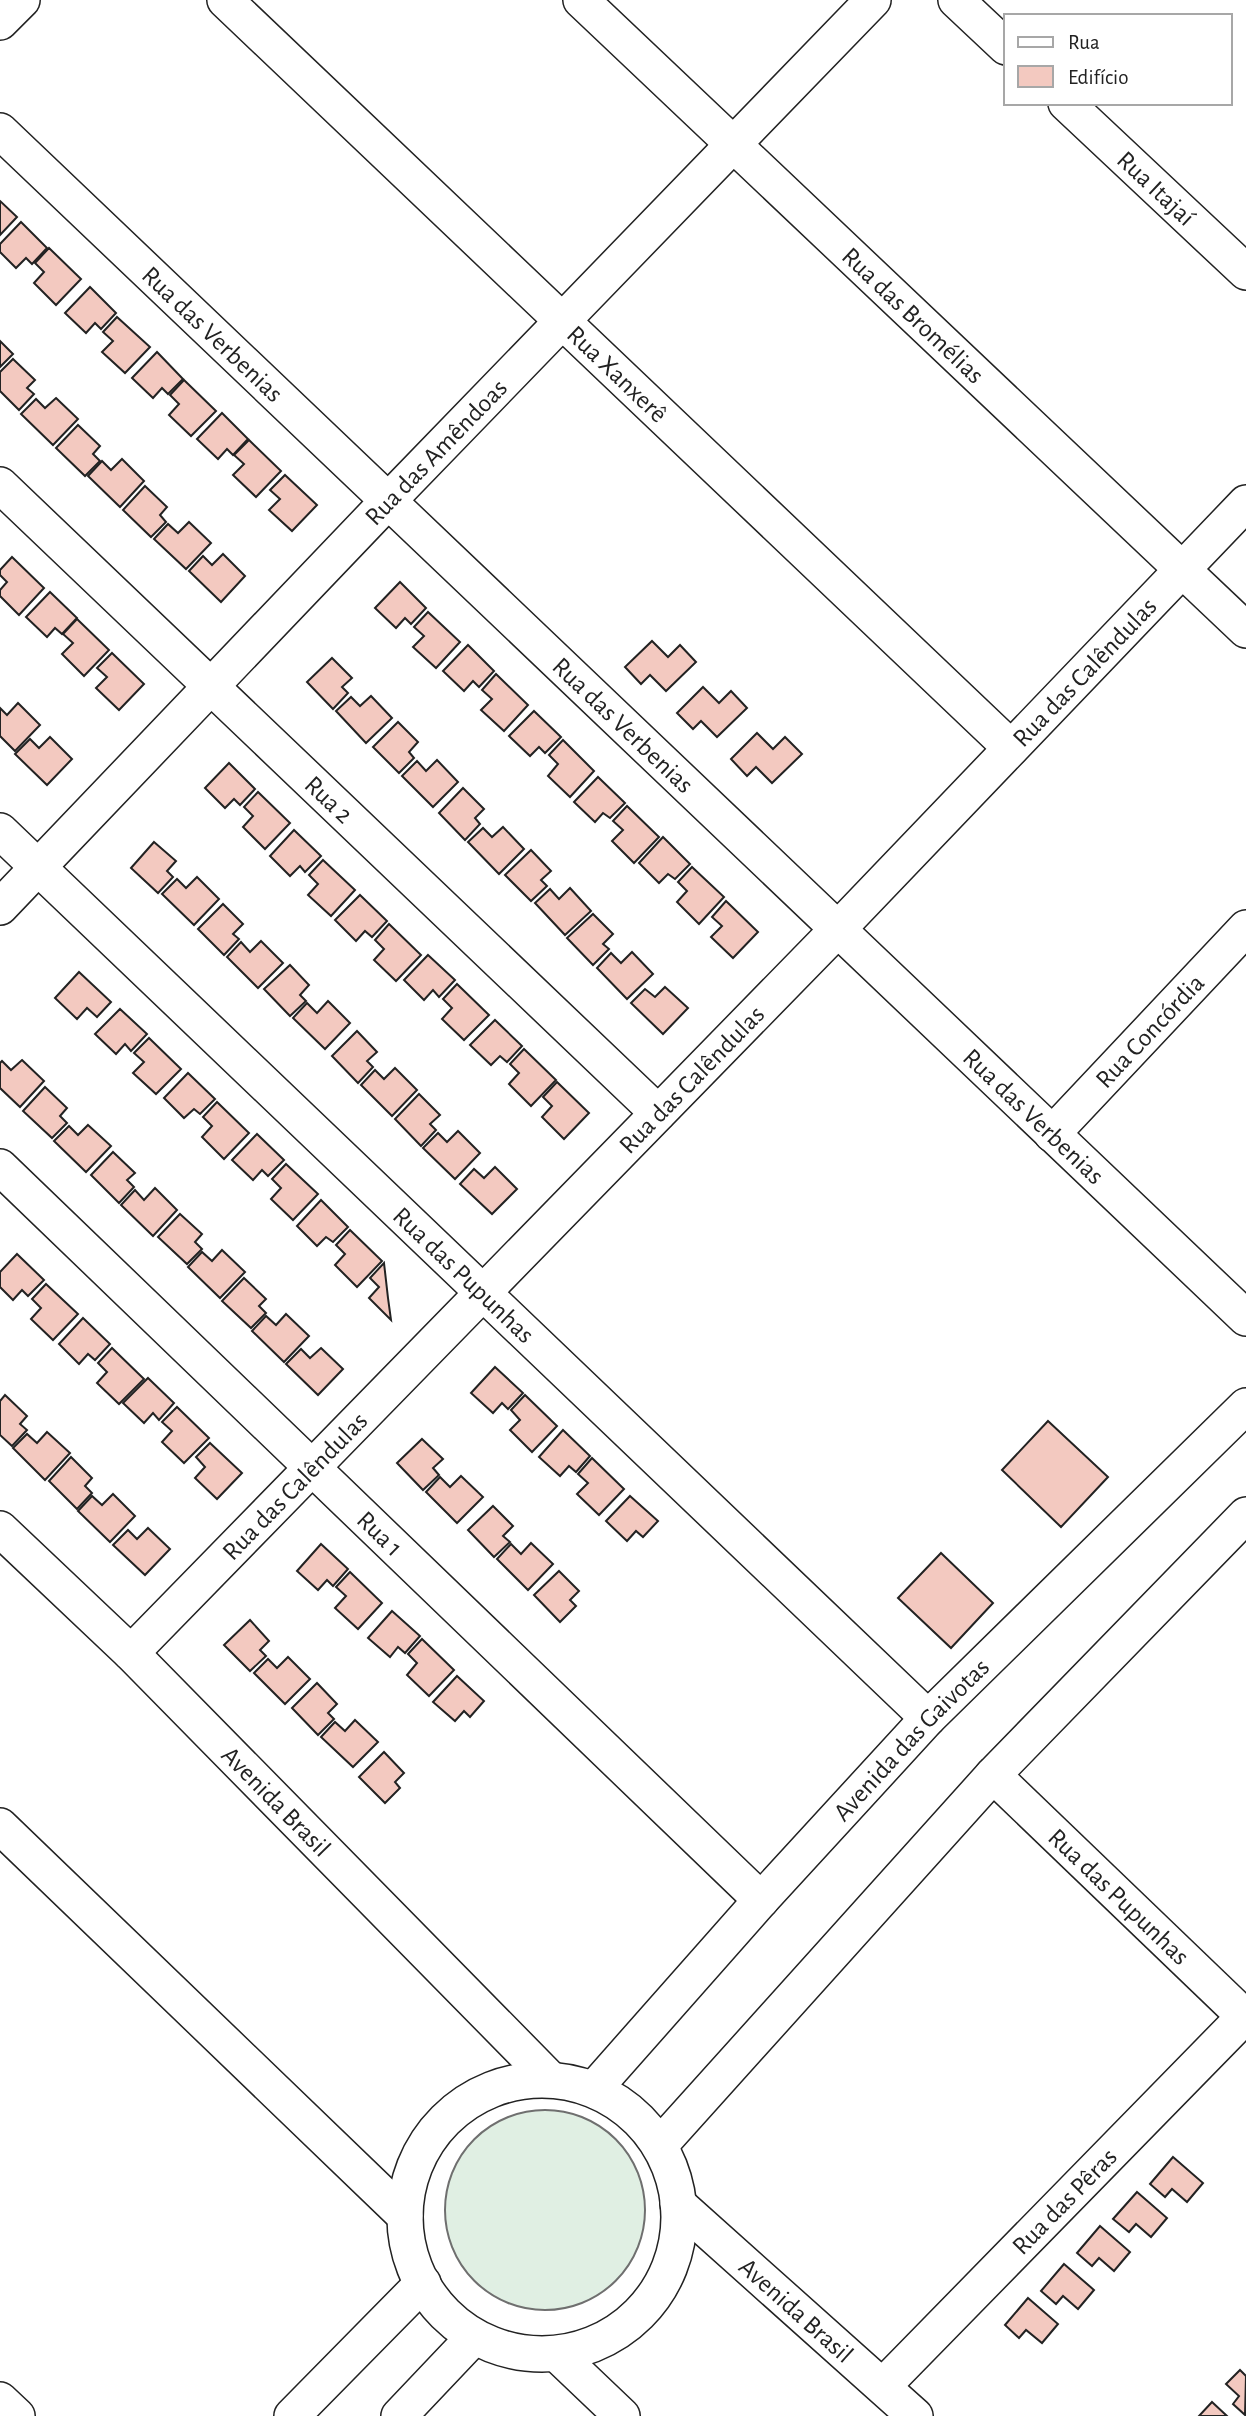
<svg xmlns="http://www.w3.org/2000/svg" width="1246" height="2416" viewBox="0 0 1246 2416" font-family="'Alegreya Sans',sans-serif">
<rect width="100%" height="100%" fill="#fff"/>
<circle fill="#e0efe3" stroke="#6f6f6f" stroke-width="2" cx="545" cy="2210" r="100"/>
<g fill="#f3c9c0" stroke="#222" stroke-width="2">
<polygon points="0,201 17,217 0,235"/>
<polygon points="21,222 47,248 32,264 26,258 16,268 0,252 0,244"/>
<polygon points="49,248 81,279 56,305 34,283 44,272 35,263"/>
<polygon points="90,287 116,313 101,329 95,323 86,333 65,313"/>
<polygon points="117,317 150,347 125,373 102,352 113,341 103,332"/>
<polygon points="0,341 13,354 0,367"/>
<polygon points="157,352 183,379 168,394 162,388 153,398 132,378"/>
<polygon points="13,359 35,380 27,388 34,394 19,410 0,391 0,372"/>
<polygon points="184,380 216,411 191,436 169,415 179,404 170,395"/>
<polygon points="56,398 78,419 53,445 21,414 36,399 45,408"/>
<polygon points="222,413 248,439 233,455 227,449 218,459 197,439"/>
<polygon points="78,425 100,446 93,454 100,461 85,476 56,448"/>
<polygon points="249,440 281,471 256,497 233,475 244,464 234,455"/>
<polygon points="122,459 144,481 120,507 88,476 102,461 111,470"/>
<polygon points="285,475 317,505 292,531 269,510 280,499 270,490"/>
<polygon points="145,486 167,507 160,515 166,522 151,537 123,510"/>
<polygon points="189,522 211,543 186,569 154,539 168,524 178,533"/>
<polygon points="223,554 245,576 221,602 189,571 203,556 212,565"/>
<polygon points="12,557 44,588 19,615 0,596 0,590 7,582 0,575 0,570"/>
<polygon points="400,582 426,608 411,624 405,618 396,628 375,608"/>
<polygon points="50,592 77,618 62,634 55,628 47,637 26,617"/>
<polygon points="428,612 460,642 436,668 413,647 424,636 414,627"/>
<polygon points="77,619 109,650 84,676 62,654 73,643 63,634"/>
<polygon points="652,641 668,657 680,645 696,662 666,691 650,675 641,684 625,667"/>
<polygon points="468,645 494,671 479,687 473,681 464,691 443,671"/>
<polygon points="112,653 144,684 119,710 96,688 107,677 97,668"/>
<polygon points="332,658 352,678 342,687 348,693 333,709 307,682"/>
<polygon points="496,674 528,705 504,731 481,710 492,699 482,690"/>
<polygon points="703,687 719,703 731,691 747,708 717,737 701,721 693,729 677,713"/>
<polygon points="371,696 392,718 366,743 336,711 351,697 360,706"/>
<polygon points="18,703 40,725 15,751 0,736 0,708 7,715"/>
<polygon points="534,711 561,737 545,753 539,747 530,756 509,736"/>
<polygon points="398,722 418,742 409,752 414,758 399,773 373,747"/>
<polygon points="757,733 773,749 785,737 802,754 772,783 756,767 747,776 731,759"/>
<polygon points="50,737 72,759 47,785 15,754 30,739 39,748"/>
<polygon points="563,740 594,771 570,797 548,776 558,764 549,755"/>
<polygon points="437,760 458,782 433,807 402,776 417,761 426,771"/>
<polygon points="229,763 255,789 240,805 234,799 225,808 205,788"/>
<polygon points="598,777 625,803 610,818 603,813 595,822 574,802"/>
<polygon points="463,788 484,809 475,818 480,824 465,840 439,813"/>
<polygon points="258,792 290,823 265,849 243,827 253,816 244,807"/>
<polygon points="627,806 659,837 634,863 612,841 623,830 613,821"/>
<polygon points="503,827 524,849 499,874 468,842 483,828 492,837"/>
<polygon points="294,830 321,856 305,872 300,866 290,876 270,856"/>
<polygon points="663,837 690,864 675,879 668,874 659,883 639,863"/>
<polygon points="154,842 176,861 167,871 173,877 158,893 131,868"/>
<polygon points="531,850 551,871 541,880 547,886 531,901 505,875"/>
<polygon points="323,860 355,890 331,916 308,895 318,884 309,875"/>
<polygon points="692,867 724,897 699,924 677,902 687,891 678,882"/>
<polygon points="197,877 219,899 194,925 162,894 177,879 186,888"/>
<polygon points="570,888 591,911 565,935 535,903 550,889 559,899"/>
<polygon points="360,895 387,921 372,937 365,931 356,941 335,920"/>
<polygon points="726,901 758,932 733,958 711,937 722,926 712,917"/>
<polygon points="223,904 243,924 233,934 239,939 224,955 198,929"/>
<polygon points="593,914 613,934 603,944 609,949 593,965 567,938"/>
<polygon points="389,924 421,955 396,981 374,960 384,949 375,940"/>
<polygon points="261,941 283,963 258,988 227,957 241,942 250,952"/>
<polygon points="632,952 653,974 627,999 597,968 611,953 621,963"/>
<polygon points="428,955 455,980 439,997 433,990 424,1000 404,980"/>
<polygon points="290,965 309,985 300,995 306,1001 290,1016 264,989"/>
<polygon points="79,972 111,1002 97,1017 87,1008 77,1019 55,998"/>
<polygon points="457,984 489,1015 464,1040 442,1019 452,1008 443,999"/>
<polygon points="665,987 688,1008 663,1034 631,1003 645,989 655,997"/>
<polygon points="328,1001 350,1023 325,1049 293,1018 307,1003 317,1013"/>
<polygon points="120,1009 147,1034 131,1051 125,1044 116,1054 95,1034"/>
<polygon points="495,1020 522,1046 507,1062 500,1056 491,1065 470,1045"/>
<polygon points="357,1031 377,1052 367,1061 373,1067 358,1083 332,1056"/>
<polygon points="149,1038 181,1069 156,1094 133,1073 144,1062 134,1053"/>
<polygon points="524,1049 556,1080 531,1106 509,1084 519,1073 510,1064"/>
<polygon points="22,1060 44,1081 20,1107 0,1088 0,1063 2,1061 11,1070"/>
<polygon points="395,1068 417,1090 392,1116 361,1085 375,1070 384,1079"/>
<polygon points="188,1073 215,1099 200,1114 194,1109 184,1118 164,1098"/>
<polygon points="557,1082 589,1113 564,1139 542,1117 552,1106 543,1097"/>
<polygon points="45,1087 67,1108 60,1116 67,1123 52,1138 23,1111"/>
<polygon points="419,1094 440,1115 430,1124 436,1130 421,1146 395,1119"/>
<polygon points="217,1102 249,1133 224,1159 202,1137 212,1126 203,1117"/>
<polygon points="88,1125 111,1146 86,1172 54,1141 69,1126 78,1135"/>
<polygon points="458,1131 480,1153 455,1179 423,1148 438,1133 447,1142"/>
<polygon points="257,1134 284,1160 268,1176 262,1170 253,1180 232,1160"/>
<polygon points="113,1152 135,1173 127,1180 134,1187 119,1203 91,1175"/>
<polygon points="286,1164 318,1194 293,1220 271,1199 281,1188 272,1179"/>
<polygon points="495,1167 517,1189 492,1214 460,1184 474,1169 484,1178"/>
<polygon points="155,1188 177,1210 153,1236 121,1205 135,1190 144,1200"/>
<polygon points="321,1200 348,1227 333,1242 326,1237 317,1246 297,1226"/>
<polygon points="180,1214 202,1234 195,1242 202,1249 187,1264 158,1237"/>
<polygon points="350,1230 382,1261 357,1287 335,1265 345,1254 336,1245"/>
<polygon points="222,1250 245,1272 220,1298 188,1267 202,1252 212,1261"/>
<polygon points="17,1254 44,1280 28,1296 22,1290 13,1300 0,1287 0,1272"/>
<polygon points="384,1263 388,1298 391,1320 369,1298 379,1287 370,1278"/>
<polygon points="244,1278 266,1299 259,1306 266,1313 251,1328 222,1301"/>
<polygon points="46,1284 78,1314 53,1340 31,1319 41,1308 32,1299"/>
<polygon points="286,1314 309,1336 284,1362 252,1331 266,1316 276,1325"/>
<polygon points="83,1318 110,1344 95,1360 88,1354 79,1364 59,1344"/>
<polygon points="112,1348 144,1379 119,1404 97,1383 107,1372 98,1363"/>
<polygon points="321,1348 343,1369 318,1395 286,1364 301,1349 310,1358"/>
<polygon points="495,1367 523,1393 508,1409 502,1403 493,1413 471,1393"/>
<polygon points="148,1378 174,1403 159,1420 153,1413 144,1423 123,1403"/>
<polygon points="5,1395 27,1416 20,1424 27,1430 12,1446 0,1435 0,1401"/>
<polygon points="525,1395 557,1426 532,1452 510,1430 520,1420 511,1410"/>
<polygon points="177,1407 209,1438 184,1463 162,1442 172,1431 162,1422"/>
<polygon points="1048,1421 1108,1477 1061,1527 1002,1470"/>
<polygon points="563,1430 590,1456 576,1472 569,1466 560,1476 539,1457"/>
<polygon points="47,1432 70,1453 45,1480 13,1448 27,1434 37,1443"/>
<polygon points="422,1439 443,1459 433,1468 439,1475 423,1490 397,1463"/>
<polygon points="210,1443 242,1473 217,1499 195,1478 205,1467 196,1457"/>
<polygon points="71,1457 92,1478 85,1486 92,1493 77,1509 49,1481"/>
<polygon points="592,1458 624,1489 599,1515 577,1494 588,1483 578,1474"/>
<polygon points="461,1476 483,1497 457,1523 426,1492 440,1477 450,1487"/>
<polygon points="113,1494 135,1516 110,1542 78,1511 92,1496 102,1505"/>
<polygon points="630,1496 658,1521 643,1537 636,1531 627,1541 606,1521"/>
<polygon points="493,1506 513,1526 503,1536 510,1542 494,1557 468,1530"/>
<polygon points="148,1528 170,1549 145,1575 113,1545 128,1530 137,1539"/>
<polygon points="531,1543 553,1564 528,1590 497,1559 511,1544 521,1554"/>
<polygon points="321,1544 348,1569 333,1586 327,1580 318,1590 297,1571"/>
<polygon points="941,1553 993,1603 951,1648 898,1598"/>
<polygon points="559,1571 579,1591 570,1600 576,1606 560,1622 534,1595"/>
<polygon points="350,1572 382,1603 358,1629 335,1608 346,1596 336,1587"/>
<polygon points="392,1611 420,1636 405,1653 398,1647 390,1657 368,1638"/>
<polygon points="250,1620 269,1641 260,1650 266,1656 250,1671 224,1645"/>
<polygon points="422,1639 454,1670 429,1696 407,1675 417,1663 408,1654"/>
<polygon points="288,1657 310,1679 285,1704 254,1673 268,1659 277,1668"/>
<polygon points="457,1676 484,1701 470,1717 464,1711 455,1721 433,1702"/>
<polygon points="317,1683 337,1704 328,1713 334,1719 318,1735 292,1708"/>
<polygon points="355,1720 378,1742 353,1767 321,1737 335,1722 345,1731"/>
<polygon points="384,1752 404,1773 395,1782 400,1788 385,1803 359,1777"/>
<polygon points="1173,2157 1203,2183 1187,2202 1172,2189 1165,2197 1150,2184"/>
<polygon points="1137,2192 1167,2218 1151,2237 1136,2224 1129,2232 1113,2219"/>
<polygon points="1100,2226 1130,2252 1114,2271 1099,2258 1092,2266 1077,2253"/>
<polygon points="1064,2264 1094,2290 1078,2309 1063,2296 1056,2304 1041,2291"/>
<polygon points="1028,2298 1058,2324 1042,2343 1026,2330 1019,2338 1005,2325"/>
<polygon points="1240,2370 1246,2376 1245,2415 1233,2404 1239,2396 1226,2384"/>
<polygon points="1212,2402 1227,2416 1199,2416"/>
</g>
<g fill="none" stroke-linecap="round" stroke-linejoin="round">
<g stroke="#222" stroke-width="38">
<g id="minor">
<path id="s1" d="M225,0l786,748"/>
<path id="s2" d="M581,0l665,630"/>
<polyline points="956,0 1006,47"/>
<polyline points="0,22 22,0"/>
<path id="s3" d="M1066,103l180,169"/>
<path id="s4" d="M0,131l1246,1187"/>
<path id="s5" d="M0,485l658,628"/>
<path id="s6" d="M0,831l928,887"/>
<path id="s7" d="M0,907l388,-406 485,-501"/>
<path id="s8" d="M1052,1134l194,-206"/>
<path id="s9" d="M0,1167l761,733"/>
<path id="s10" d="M0,1529l131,124 419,426"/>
<path id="s11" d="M131,1653l707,-724 408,-426"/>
<path id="s12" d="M993,1775l253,243"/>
<polyline points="0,1826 405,2216"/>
<circle cx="542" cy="2217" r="137"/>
<path id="s13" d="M594,2089l167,-189 167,-182 318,-312"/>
<polyline points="660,2145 993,1775 1246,1515"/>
<path id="s14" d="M678,2204l237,212"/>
<polyline points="558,2355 622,2416"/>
<path id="s15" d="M883,2386l362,-370"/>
<polyline points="0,2400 17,2416"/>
<polyline points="292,2416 423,2283"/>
<polyline points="399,2416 473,2338"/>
</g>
</g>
<use href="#minor" stroke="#fff" stroke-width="35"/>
</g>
<g text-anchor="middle" stroke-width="5" stroke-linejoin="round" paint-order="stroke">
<g font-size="26" fill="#222" stroke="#fff">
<text dy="9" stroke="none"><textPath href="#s3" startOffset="124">Rua Itajaí</textPath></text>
<text dy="9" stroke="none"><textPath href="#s2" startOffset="458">Rua das Bromélias</textPath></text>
<text dy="9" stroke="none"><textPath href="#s4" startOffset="294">Rua das Verbenias</textPath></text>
<text dy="9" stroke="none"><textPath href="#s1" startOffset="542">Rua Xanxerê</textPath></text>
<text dy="9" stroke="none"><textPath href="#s7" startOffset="630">Rua das Amêndoas</textPath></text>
<text dy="9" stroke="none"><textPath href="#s11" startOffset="1368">Rua das Calêndulas</textPath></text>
<text dy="9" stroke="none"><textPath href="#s4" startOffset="861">Rua das Verbenias</textPath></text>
<text dy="9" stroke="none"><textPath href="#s5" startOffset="455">Rua 2</textPath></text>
<text dy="9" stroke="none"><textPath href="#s8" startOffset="142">Rua Concórdia</textPath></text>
<text dy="9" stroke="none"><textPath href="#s11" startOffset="802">Rua das Calêndulas</textPath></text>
<text dy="9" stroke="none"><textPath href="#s4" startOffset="1428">Rua das Verbenias</textPath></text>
<text dy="9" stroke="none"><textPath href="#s6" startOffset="642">Rua das Pupunhas</textPath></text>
<text dy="9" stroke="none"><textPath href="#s11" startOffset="234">Rua das Calêndulas</textPath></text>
<text dy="9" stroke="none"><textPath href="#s9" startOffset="528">Rua 1</textPath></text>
<text dy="9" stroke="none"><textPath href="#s13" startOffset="472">Avenida das Gaivotas</textPath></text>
<text dy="9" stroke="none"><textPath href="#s10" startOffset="388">Avenida Brasil</textPath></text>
<text dy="9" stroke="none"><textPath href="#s12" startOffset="175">Rua das Pupunhas</textPath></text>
<text dy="9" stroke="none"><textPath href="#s15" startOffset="259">Rua das Pêras</textPath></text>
<text dy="9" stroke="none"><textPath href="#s14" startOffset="159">Avenida Brasil</textPath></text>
</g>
</g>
<rect x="1004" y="14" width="228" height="91" fill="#ffffff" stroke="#a7a7a7" stroke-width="2"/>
<rect x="1018" y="37" width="35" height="10" fill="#ffffff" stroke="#a7a7a7" stroke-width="2"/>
<text x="1068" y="49" font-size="21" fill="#222222">Rua</text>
<rect x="1018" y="66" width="35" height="21" fill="#f3c9c0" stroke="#a7a7a7" stroke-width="2"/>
<text x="1068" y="84" font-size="21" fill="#222222">Edifício</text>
</svg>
